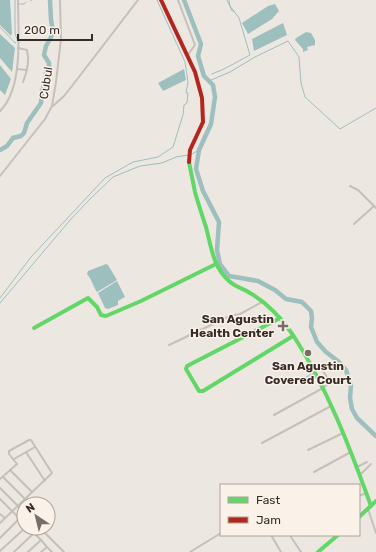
<svg xmlns="http://www.w3.org/2000/svg" width="376" height="552" viewBox="0 0 376 552" font-family="Rubik,sans-serif">
<rect width="100%" height="100%" fill="#ede7e1"/>
<g fill="#9dbfbe">
<polygon points="0,0 10,0 12,33 11,36 0,25"/>
<polygon points="275,4 279,11 272,19 248,34 242,23 268,6"/>
<polygon points="283,23 287,35 254,51 252,39"/>
<polygon points="306,32 311,33 315,40 315,45 307,47 308,50 303,52 303,49 295,40 296,38"/>
<polygon points="0,34 15,48 12,72 0,58"/>
<polygon points="0,65 11,79 5,95 0,90"/>
<polygon points="184,69 186,80 163,91 158,83"/>
<path d="M106,264l2,1 9,15 -20,12c-4,-6 -5,-12 -10,-18l1,-3z"/>
<polygon points="117,281 125,297 118,301 118,305 108,309 105,308 98,293"/>
</g>
<g fill="none" stroke-linecap="round" stroke-linejoin="round">
<g stroke="#9dbfbe" stroke-width="1">
<polyline points="15,0 15,33 17,39"/>
<polyline points="227,0 232,11 234,11"/>
<polyline points="31,1 31,0"/>
<polyline points="19,4 24,4 26,2"/>
<polyline points="0,27 15,43 16,42"/>
<polyline points="212,74 224,69 250,55 239,18 230,6 229,0"/>
<polyline points="209,81 230,72 255,57 288,41 299,57 301,83 305,97 340,129 376,108"/>
<polyline points="192,154 199,150"/>
<polyline points="0,298 31,257 105,178 133,162 158,157 173,147 183,115 184,105 187,103 188,93 186,93 188,82 185,62 157,0"/>
<polyline points="0,303 71,219 90,199 113,177 140,166 162,163 176,157 188,155"/>
</g>
<g stroke="#9dbfbe" stroke-width="4.5">
<polyline points="184,0 201,44 198,56 204,76 213,85 215,97 211,124 199,150 196,169 203,191 219,222 217,250 220,264 229,276 258,281 275,290 286,299 302,302 311,311 312,318 311,327 317,342 326,352 339,362 346,370 351,385 350,398 352,409 357,418 376,436"/>
<polyline points="0,150 7,146 13,138 21,136 24,133 27,123 41,103 42,91 46,81 46,72 49,68 49,63 44,55 46,46 51,37 53,31 51,20 50,0"/>
</g>
<g stroke="#c6bfba" stroke-width="2">
<polyline points="178,0 195,45 187,56"/>
<path d="M18,48l9,2c3,11 0,22 -4,32"/>
<polyline points="17,69 27,70"/>
<polyline points="53,106 64,96 72,86 138,0"/>
<path d="M0,111c24,-23 18,-80 18,-111"/>
<polyline points="0,176 45,119 52,106 56,82 61,39 60,0"/>
<polyline points="350,186 358,190 376,208"/>
<polyline points="354,224 374,206"/>
<polyline points="169,345 230,316 240,314 262,302"/>
<polyline points="307,377 315,373"/>
<polyline points="274,415 323,388 330,382 320,366"/>
<polyline points="262,443 331,406"/>
<polyline points="308,450 343,433"/>
<polyline points="26,452 45,481"/>
<polyline points="14,459 35,447"/>
<polyline points="357,467 367,462"/>
<polyline points="10,470 32,492"/>
<polyline points="314,472 351,452"/>
<polyline points="359,474 362,473 371,464"/>
<polyline points="3,477 25,499"/>
<polyline points="0,479 17,464 9,454 9,451 29,440 31,440 52,473 0,523"/>
<polyline points="0,488 24,512"/>
<polyline points="359,496 366,493"/>
<polyline points="0,499 24,523"/>
<polyline points="368,509 376,533"/>
<polyline points="0,514 5,518"/>
<polyline points="40,528 64,552"/>
<polyline points="271,535 281,552"/>
<polyline points="291,537 301,552"/>
<polyline points="0,538 19,519"/>
<polyline points="41,540 47,547 41,552"/>
<polyline points="47,547 52,552"/>
<polyline points="0,551 25,528"/>
<polyline points="14,552 34,533 29,528"/>
<polyline points="28,552 41,540 34,533"/>
<polyline points="190,552 221,533"/>
</g>
<g stroke="#63d668" stroke-width="4">
<path d="M189,162c2,10 4,20 6,30 3,11 7,23 11,35 5,19 7,40 23,54 6,6 14,7 21,12 17,10 32,26 43,42 34,52 57,113 78,171"/>
<polyline points="280,318 187,366 186,369 199,391 203,391 293,336"/>
<polyline points="34,328 88,298 97,307 101,315 106,316 141,301 216,264"/>
<polyline points="359,517 376,501"/>
<polyline points="318,552 338,535"/>
</g>
<polyline stroke="#b3261e" stroke-width="4" points="161,0 195,72 202,98 203,122 190,150 189,162"/>
</g>
<g fill="#776d69" stroke="#faf1e8" stroke-width="1.5">
<path d="M281 320h4v4h4v4h-4v4h-4v-4h-4v-4h4z"/>
<circle cx="308" cy="353" r="4"/>
</g>
<g text-anchor="middle" stroke-width="3" stroke-linejoin="round" paint-order="stroke">
<g font-size="12" fill="#372c28" stroke="#faf1e8">
<text transform="translate(46 83) rotate(-81)" y="4">Cubul</text>
</g>
<g font-size="12" font-weight="bold" fill="#372c28" stroke="#faf1e8" text-anchor="end">
<text x="274" y="323">San Agustin<tspan x="274" dy="14">Health Center</tspan></text>
<text x="308" y="370" text-anchor="middle">San Agustin<tspan x="308" dy="14">Covered Court</tspan></text>
</g>
</g>
<rect x="220" y="484" width="140" height="52" fill="#faf1e8" stroke="#aca29b"/>
<rect x="228" y="497" width="20" height="6" fill="#63d668" stroke="#aca29b"/>
<text x="256" y="504" font-size="12" fill="#372c28">Fast</text>
<rect x="228" y="517" width="20" height="6" fill="#b3261e" stroke="#aca29b"/>
<text x="256" y="524" font-size="12" fill="#372c28">Jam</text>
<g transform="translate(36 516) rotate(325)"><circle r="19" fill="#faf1e8" stroke="#aca29b"/>
<path d="M0-3L7 15L0 10L-7 15Z" fill="#776d69"/>
<text y="-6" font-size="11" font-weight="bold" text-anchor="middle" fill="#372c28">N</text>
</g>
<path d="M18 34v6h74v-6" fill="none" stroke="#372c28" stroke-width="2"/>
<text x="24" y="34" font-size="12" fill="#372c28" stroke="#faf1e8" stroke-width="3" paint-order="stroke">200 m</text>
</svg>
